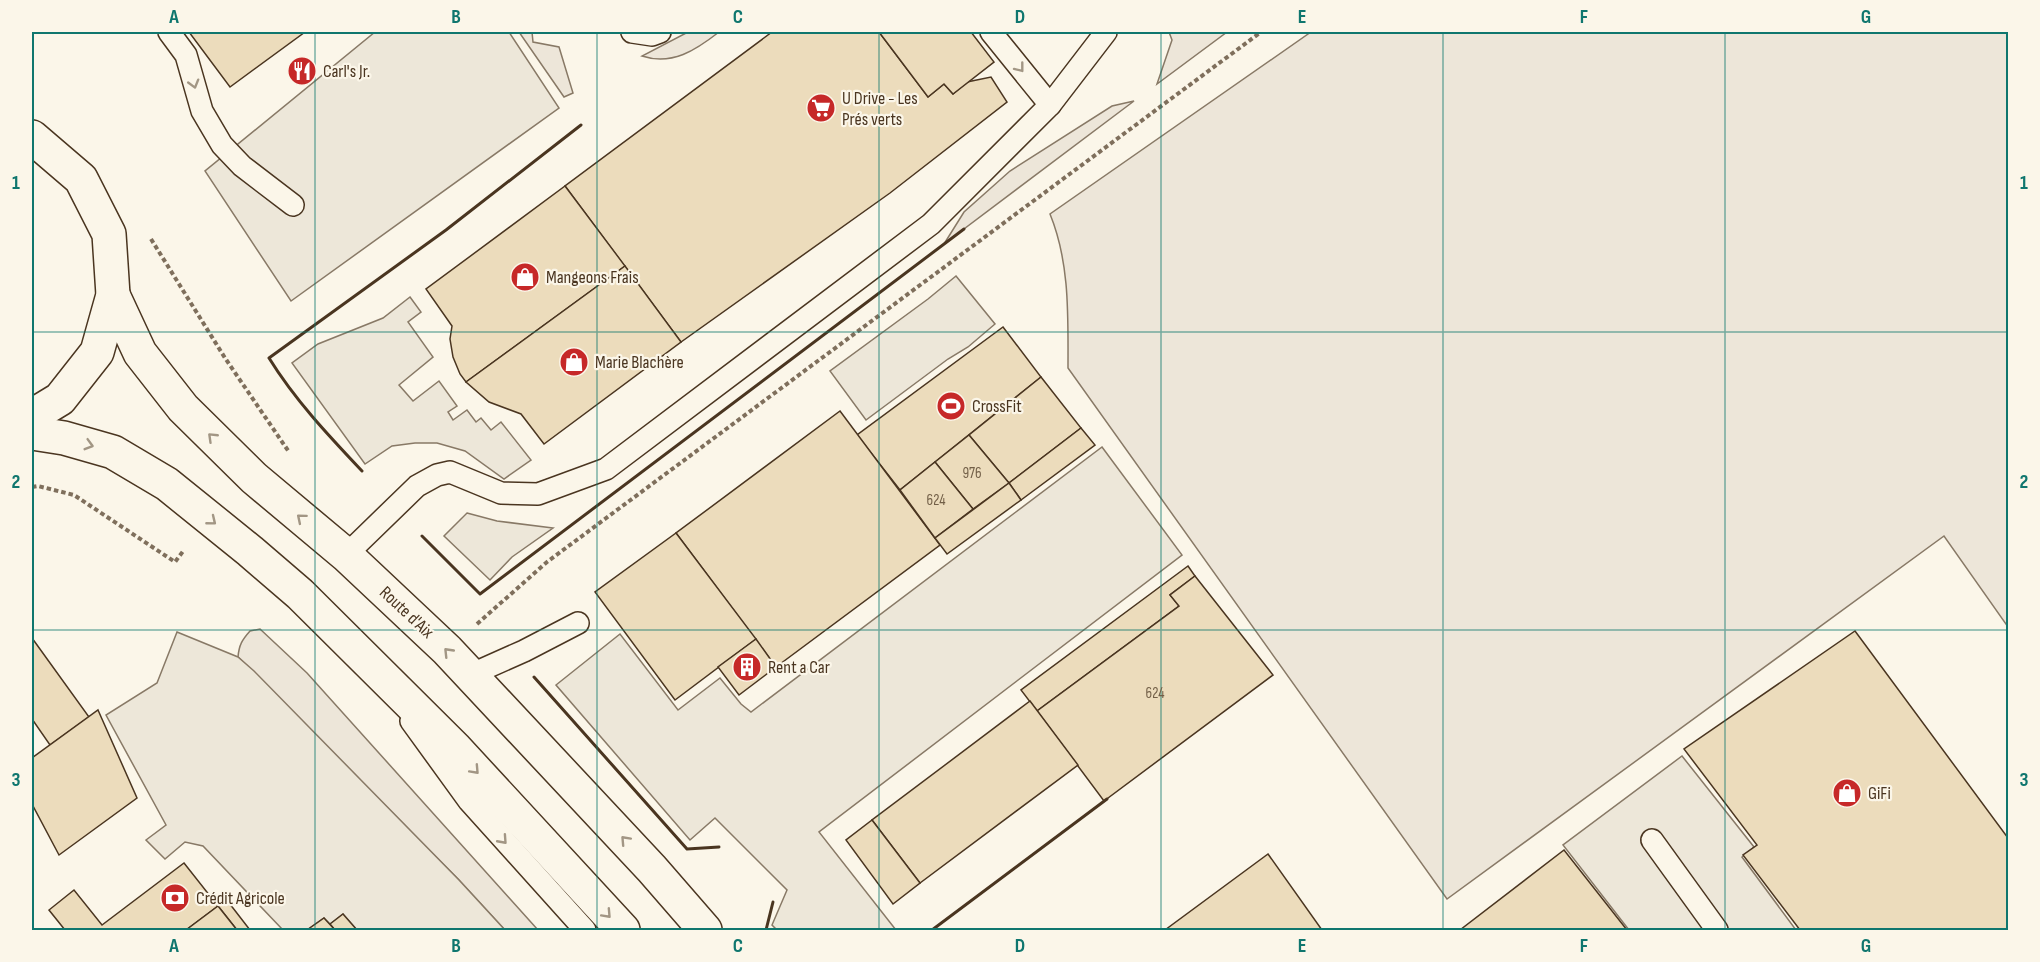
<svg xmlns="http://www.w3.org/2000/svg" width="2040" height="962" viewBox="0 0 2040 962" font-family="'Sofia Sans Condensed',sans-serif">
<rect width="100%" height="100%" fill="#fbf6e9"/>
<g fill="#ede6d9" stroke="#887966" stroke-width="1.5">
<polygon points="519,32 532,32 533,42 559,47 573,93 564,97"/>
<path d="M688,32h31c-23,18 -47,34 -77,24z"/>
<polygon points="1169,32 1227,32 1157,84 1172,40"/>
<path d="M1311,32h697v595l-64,-91 -497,363 -379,-531c0,-52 2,-105 -18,-154z"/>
<polygon points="1134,101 944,244 964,212 1010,171 1112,106"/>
<path d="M260,629l47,44 231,257h-33l-46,-50 -221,-223c1,-12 4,-17 12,-26z"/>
</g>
<g fill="#ede7d9" stroke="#887966" stroke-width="1.5">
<polygon points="375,32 509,32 559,108 291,301 205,171"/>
<polygon points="956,276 995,324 968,347 948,359 866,420 830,371 928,299"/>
<polygon points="410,297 421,312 408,322 433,357 399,385 413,401 439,381 457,406 448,412 453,420 467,410 476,422 481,418 491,430 501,422 531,460 504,479 465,451 437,443 415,443 392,446 365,464 292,363 318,344 383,318"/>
<polygon points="1102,447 1182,555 819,832 896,930 777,930 772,925 787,890 715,818 690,840 556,685 620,634 678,710 720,678 741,704 751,712"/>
<polygon points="467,513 497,521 553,528 512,557 490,580 444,536"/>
<polygon points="177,632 238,657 254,671 459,880 505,930 357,930 343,914 330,924 324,918 307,930 283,930 203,846 185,842 165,859 146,840 166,825 106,715 157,683"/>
<polygon points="1682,756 1754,847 1742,857 1796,930 1629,930 1563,845"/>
</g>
<g fill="#ecdcbc" stroke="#4a3520" stroke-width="1.5">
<polygon points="189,32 305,32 230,87"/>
<polygon points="772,32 879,32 928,97 944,84 953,94 967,82 991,77 1007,102 890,193 681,342 565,186"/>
<polygon points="879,32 971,32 994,62 953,94 944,84 928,97"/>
<polygon points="565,186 625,266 466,382 460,374 453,357 450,339 452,326 426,289"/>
<polygon points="625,266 681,342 544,444 521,414 489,402 466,382"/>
<polygon points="1003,327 1041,377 900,490 857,435"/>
<polygon points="1041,377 1081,428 1009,483 969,435"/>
<polygon points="840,411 940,545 776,667 676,533"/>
<polygon points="1081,428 1095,445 1021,500 1009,483"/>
<polygon points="969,435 1009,483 973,509 935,462"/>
<polygon points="935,462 973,509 935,538 900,490"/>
<polygon points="1009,483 1021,500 947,554 935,538"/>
<polygon points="676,533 756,639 675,700 595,592"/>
<polygon points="1188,566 1195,576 1170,595 1179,606 1037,711 1021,690"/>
<polygon points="1195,576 1273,675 1104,801 1037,711 1179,606 1170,595"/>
<polygon points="1855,631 2008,838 2008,930 1800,930 1743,855 1757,845 1684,749"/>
<polygon points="32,638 89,717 50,745 32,719"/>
<polygon points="756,639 776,667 739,695 718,667"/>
<polygon points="1030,701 1078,765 920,883 872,820"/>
<polygon points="98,710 137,798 59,855 32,804 32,758"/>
<polygon points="872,820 920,883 893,904 846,840"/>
<polygon points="1564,850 1627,930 1460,930"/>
<polygon points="1268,854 1322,930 1165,930"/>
<polygon points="184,863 218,906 186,930 65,930 49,910 74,890 102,925"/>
<polygon points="226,899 250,930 237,930 218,906"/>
<polygon points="218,906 237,930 186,930"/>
<polygon points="343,914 357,930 335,930 330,924"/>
<polygon points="324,918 335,930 307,930"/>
</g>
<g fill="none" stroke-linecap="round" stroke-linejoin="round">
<g stroke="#4a3520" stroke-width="24">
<g id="lane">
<polyline points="169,32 186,55 202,111 222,145 242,166 293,205"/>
<polyline points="632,32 652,35 660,32"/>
<polyline points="991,32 1050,105"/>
<polyline points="346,555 417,486 437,475 450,472 501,493 538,494 606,469 931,224 1050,105 1106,32 1104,32"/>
<polyline points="470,675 524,651 578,623"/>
<polyline points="411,721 469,801 585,930"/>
<polyline points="1652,840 1717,930"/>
</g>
</g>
<g stroke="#4a3520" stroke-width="36">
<g id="secondary">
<polyline points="32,137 81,179 109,234 113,295 97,352 60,399 32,416"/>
<polyline points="113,295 140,353 183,408 254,478 346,555 447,650 652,869 705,930"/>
<polyline points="32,433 64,438 113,452 167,484 250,551 300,594 455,748 623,930"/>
</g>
</g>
<g stroke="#7f6f5c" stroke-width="4" stroke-dasharray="4.5 3" stroke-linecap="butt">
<polyline points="151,239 225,358 289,452"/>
<polyline points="32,487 38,486 74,495 175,562 184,550"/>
<polyline points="477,624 547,562 1261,32"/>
</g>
<use href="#lane" stroke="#fbf6e9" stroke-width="21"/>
<use href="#secondary" stroke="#fbf6e9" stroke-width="33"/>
<g stroke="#4a3520" stroke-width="3">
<path d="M362,471c-34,-36 -67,-71 -93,-113l177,-128 135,-105"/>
<polyline points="422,536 480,594 964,229"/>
<polyline points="534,677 687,849 719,847"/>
<polyline points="766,930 773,902"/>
<polyline points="932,930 1107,799"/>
</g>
</g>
<defs><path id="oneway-chevron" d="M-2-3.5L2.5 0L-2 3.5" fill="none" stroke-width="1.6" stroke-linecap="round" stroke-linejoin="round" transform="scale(1.5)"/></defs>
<g stroke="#a29684">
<use href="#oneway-chevron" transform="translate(1020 68) rotate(52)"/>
<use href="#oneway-chevron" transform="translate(194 84) rotate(74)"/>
<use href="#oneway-chevron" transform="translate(212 437) rotate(-136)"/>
<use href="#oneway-chevron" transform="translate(89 445) rotate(16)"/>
<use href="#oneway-chevron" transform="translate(301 518) rotate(-140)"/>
<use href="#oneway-chevron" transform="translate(212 521) rotate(39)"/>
<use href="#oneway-chevron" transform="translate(448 652) rotate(-134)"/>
<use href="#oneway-chevron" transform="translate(475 770) rotate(47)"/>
<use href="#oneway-chevron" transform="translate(503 840) rotate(48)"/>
<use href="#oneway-chevron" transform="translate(625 840) rotate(-133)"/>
<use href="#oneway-chevron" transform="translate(607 914) rotate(47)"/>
</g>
<path fill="none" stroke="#0f766e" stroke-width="1.5" stroke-opacity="0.55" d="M315,32v898M597,32v898M879,32v898M1161,32v898M1443,32v898M1725,32v898M32,332h1976M32,630h1976"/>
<defs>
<g id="restaurant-disc" transform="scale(1.5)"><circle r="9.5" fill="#c62828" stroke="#fbf6e9"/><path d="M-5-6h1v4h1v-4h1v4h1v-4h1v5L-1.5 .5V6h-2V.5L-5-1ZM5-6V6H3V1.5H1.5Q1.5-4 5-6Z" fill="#fff"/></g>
<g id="supermarket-disc" transform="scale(1.5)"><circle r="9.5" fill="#c62828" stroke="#fbf6e9"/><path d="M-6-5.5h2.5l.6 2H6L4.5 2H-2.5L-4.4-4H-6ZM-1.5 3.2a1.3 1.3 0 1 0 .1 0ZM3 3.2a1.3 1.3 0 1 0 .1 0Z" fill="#fff"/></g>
<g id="shop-disc" transform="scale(1.5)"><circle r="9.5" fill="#c62828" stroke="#fbf6e9"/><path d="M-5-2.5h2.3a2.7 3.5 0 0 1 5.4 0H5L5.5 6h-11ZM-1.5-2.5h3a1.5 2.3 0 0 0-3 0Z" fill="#fff"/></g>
<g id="stadium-disc" transform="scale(1.5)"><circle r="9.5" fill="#c62828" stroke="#fbf6e9"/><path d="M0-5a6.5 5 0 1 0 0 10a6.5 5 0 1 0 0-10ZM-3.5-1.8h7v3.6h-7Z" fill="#fff"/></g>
<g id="building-disc" transform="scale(1.5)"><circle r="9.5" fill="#c62828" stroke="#fbf6e9"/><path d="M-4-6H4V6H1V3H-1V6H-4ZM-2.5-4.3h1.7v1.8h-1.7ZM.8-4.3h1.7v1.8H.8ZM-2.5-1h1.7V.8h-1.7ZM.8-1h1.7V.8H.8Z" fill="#fff"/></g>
<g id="bank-disc" transform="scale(1.5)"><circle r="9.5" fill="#c62828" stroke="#fbf6e9"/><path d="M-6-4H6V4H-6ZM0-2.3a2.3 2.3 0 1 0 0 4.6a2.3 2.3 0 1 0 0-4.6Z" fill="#fff"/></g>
</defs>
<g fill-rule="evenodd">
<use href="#restaurant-disc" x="302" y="71"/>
<use href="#supermarket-disc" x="821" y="108"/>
<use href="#shop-disc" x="525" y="277"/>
<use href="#shop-disc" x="574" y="362"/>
<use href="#stadium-disc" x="951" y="406"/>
<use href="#building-disc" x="747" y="667"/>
<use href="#shop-disc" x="1847" y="793"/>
<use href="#bank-disc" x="175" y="898"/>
</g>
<g text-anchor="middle" stroke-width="4.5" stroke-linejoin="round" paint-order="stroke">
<g font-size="15" fill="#725f47">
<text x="972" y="478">976</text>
<text x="936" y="505">624</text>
<text x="1155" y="698">624</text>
</g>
<g font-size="18" fill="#4a3520" stroke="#fbf6e9" text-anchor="start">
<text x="323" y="77">Carl's Jr.</text>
<text x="842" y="104">U Drive - Les<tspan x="842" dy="21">Prés verts</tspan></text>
<text x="546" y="283">Mangeons Frais</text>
<text x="595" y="368">Marie Blachère</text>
<text x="972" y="412">CrossFit</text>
<text x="768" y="673">Rent a Car</text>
<text x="1868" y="799">GiFi</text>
<text x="196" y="904">Crédit Agricole</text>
</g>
<g font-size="18" fill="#4a3520" stroke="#fbf6e9">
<text transform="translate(407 612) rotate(43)" y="6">Route d'Aix</text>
</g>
</g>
<rect width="2040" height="962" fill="none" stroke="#fbf6e9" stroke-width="66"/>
<rect x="33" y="33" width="1974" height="896" fill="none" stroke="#0f766e" stroke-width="2"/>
<g font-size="20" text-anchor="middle" font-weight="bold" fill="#0f766e">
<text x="174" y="23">A</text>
<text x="456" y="23">B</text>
<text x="738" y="23">C</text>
<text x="1020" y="23">D</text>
<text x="1302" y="23">E</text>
<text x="1584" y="23">F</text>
<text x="1866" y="23">G</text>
<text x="16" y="189">1</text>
<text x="2024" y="189">1</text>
<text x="16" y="488">2</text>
<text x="2024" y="488">2</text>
<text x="16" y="786">3</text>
<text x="2024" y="786">3</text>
<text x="174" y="952">A</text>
<text x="456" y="952">B</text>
<text x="738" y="952">C</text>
<text x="1020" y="952">D</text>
<text x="1302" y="952">E</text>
<text x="1584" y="952">F</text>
<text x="1866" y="952">G</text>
</g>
</svg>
